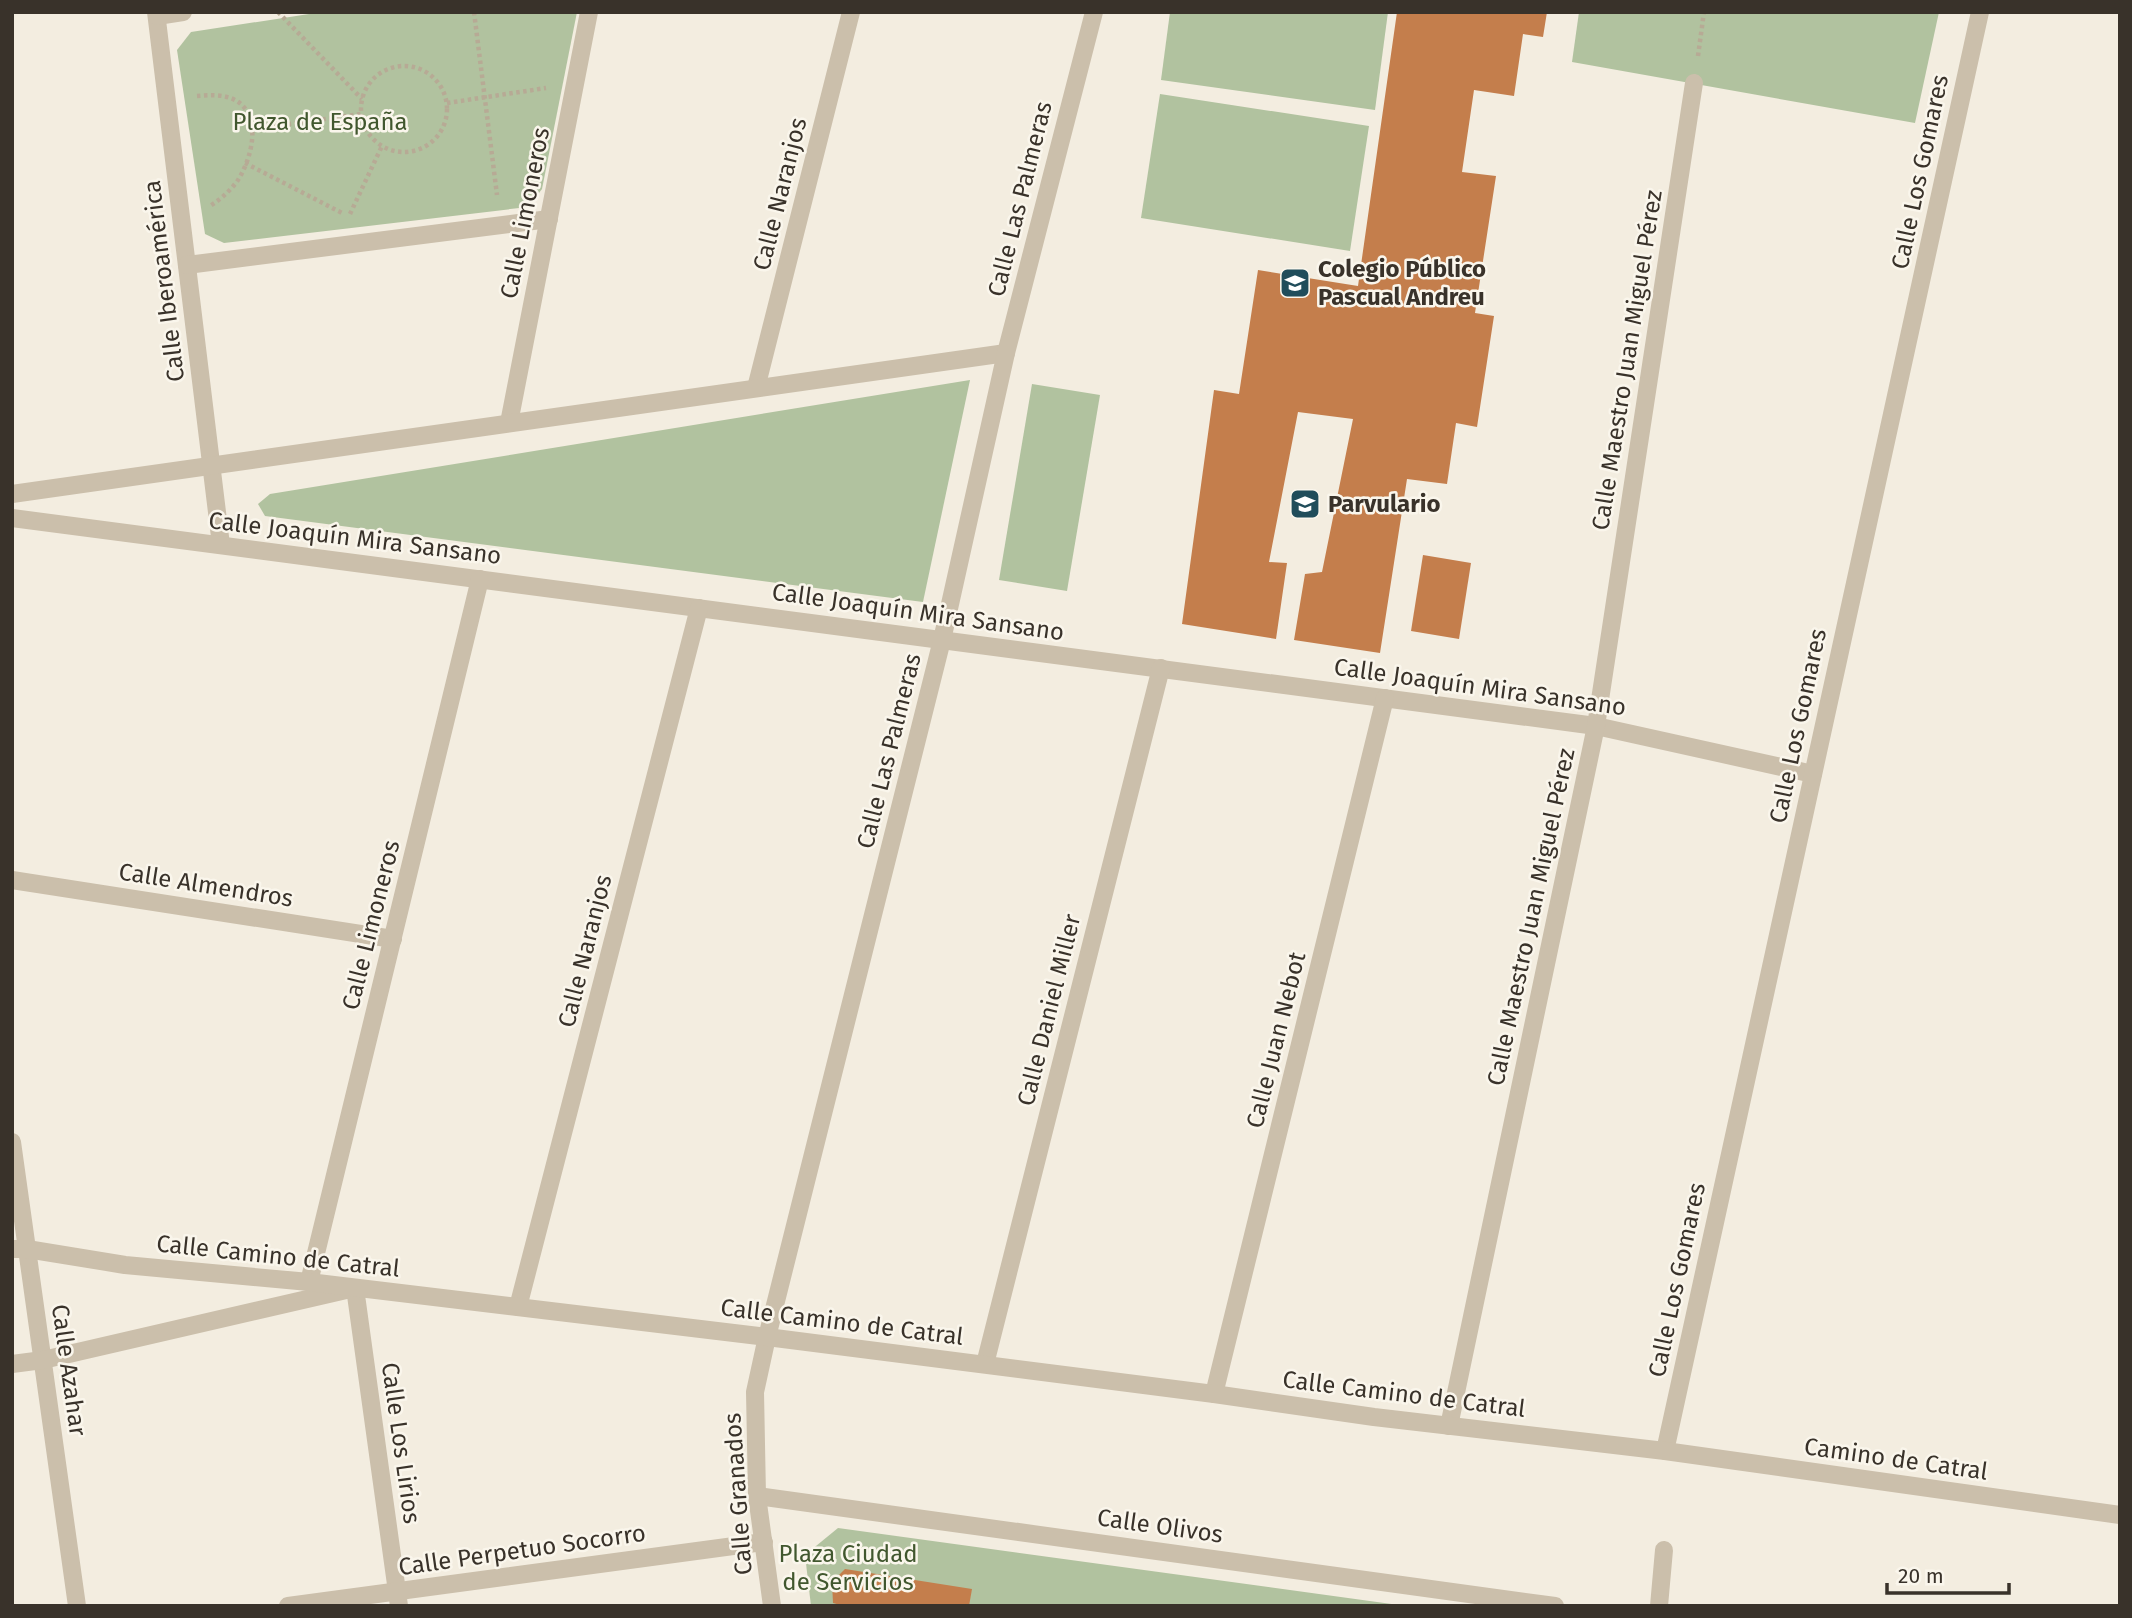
<svg xmlns="http://www.w3.org/2000/svg" width="2132" height="1618" viewBox="0 0 2132 1618" font-family="'Fira Sans',sans-serif">
<rect width="100%" height="100%" fill="#f3ede0"/>
<g fill="#b1c29f">
<polygon points="322,12 577,12 542,189 528,207 224,243 205,234 177,50 191,32"/>
<polygon points="1170,12 1388,12 1375,110 1161,80"/>
<polygon points="1579,12 1939,12 1915,123 1572,62"/>
<polygon points="1160,94 1369,126 1350,251 1141,218"/>
<polygon points="970,380 923,602 265,516 258,504 270,494"/>
<polygon points="1032,384 1100,395 1067,591 999,580"/>
<polygon points="838,1528 1406,1606 811,1606 805,1555"/>
</g>
<g fill="#c47e4c">
<polygon points="1397,12 1547,12 1543,37 1523,34 1514,96 1474,90 1462,172 1496,176 1475,313 1494,316 1477,427 1456,423 1447,484 1407,479 1380,653 1294,640 1305,574 1322,572 1353,419 1298,412 1269,562 1287,563 1276,639 1182,624 1214,390 1239,394 1258,270 1358,286"/>
<polygon points="1423,555 1471,563 1459,639 1411,631"/>
<polygon points="845,1569 972,1589 969,1606 844,1606 833,1603 832,1582"/>
</g>
<g fill="none" stroke-linecap="round" stroke-linejoin="round">
<g stroke="#b7aa95" stroke-width="4.5" stroke-dasharray="3.5 3.5" stroke-linecap="butt">
<polyline points="278,12 362,99"/>
<polyline points="474,12 497,195"/>
<polyline points="1698,56 1704,12"/>
<circle cx="404" cy="109" r="43"/>
<path d="M197,96c12,-1 27,-2 38,4 28,15 17,58 3,80 -7,10 -17,19 -28,26"/>
<polyline points="447,103 546,88"/>
<polyline points="253,129 361,114"/>
<polyline points="245,163 344,214"/>
<polyline points="350,214 382,146"/>
</g>
<g stroke="#cbbfab" stroke-width="18">
<polyline points="156,12 221,545"/>
<polyline points="157,16 183,12"/>
<polyline points="187,265 549,219"/>
<polyline points="756,388 851,12"/>
<polyline points="509,423 589,12"/>
<polyline points="12,494 1006,353"/>
<polyline points="12,518 1596,726 1813,774"/>
<polyline points="12,880 393,939"/>
<polyline points="12,1142 77,1606"/>
<polyline points="309,1282 480,579"/>
<polyline points="518,1307 699,608"/>
<polyline points="12,1364 43,1360 355,1288 399,1606"/>
<polyline points="985,1364 1161,668"/>
<polyline points="1214,1394 1385,698"/>
<polyline points="1449,1426 1596,726 1694,83"/>
<polyline points="1665,1451 1980,12"/>
<polyline points="757,1496 1555,1606"/>
<polyline points="288,1606 764,1542"/>
<polyline points="772,1606 757,1496 755,1392 767,1337 942,640 1006,353 1094,12"/>
<polyline points="1659,1606 1664,1550"/>
</g>
<polyline stroke="#cbbfab" stroke-width="18" points="12,1249 27,1249 125,1265 309,1282 767,1337 1214,1394 1374,1417 1665,1451 2120,1515"/>
</g>
<defs>
<g id="school-square" transform="scale(1.575)"><rect x="-9" y="-9" width="18" height="18" rx="4" fill="#204d5b" stroke="#faf6ec"/><path d="M0-5L7-2L0 1L-7-2ZM-4 1L0 2.5L4 1V4Q0 6-4 4Z" fill="#fff"/></g>
</defs>
<g fill-rule="evenodd">
<use href="#school-square" x="1295" y="283"/>
<use href="#school-square" x="1305" y="504"/>
</g>
<g text-anchor="middle" stroke-width="5" stroke-linejoin="round" paint-order="stroke">
<g font-size="24" fill="#41572e" stroke="#faf6ec">
<text x="320" y="130">Plaza de España</text>
<text x="848" y="1562">Plaza Ciudad<tspan x="848" dy="28">de Servicios</tspan></text>
</g>
<g font-size="24" fill="#39322a" stroke="#faf6ec">
<text transform="translate(1920 172) rotate(-78)" y="8">Calle Los Gomares</text>
<text transform="translate(780 194) rotate(-76)" y="8">Calle Naranjos</text>
<text transform="translate(1020 199) rotate(-76)" y="8">Calle Las Palmeras</text>
<text transform="translate(525 213) rotate(-79)" y="8">Calle Limoneros</text>
<text transform="translate(164 281) rotate(-97)" y="8">Calle Iberoamérica</text>
<text transform="translate(1627 360) rotate(-81)" y="8">Calle Maestro Juan Miguel Pérez</text>
<text transform="translate(355 538) rotate(7)" y="8">Calle Joaquín Mira Sansano</text>
<text transform="translate(918 612) rotate(8)" y="8">Calle Joaquín Mira Sansano</text>
<text transform="translate(1480 687) rotate(8)" y="8">Calle Joaquín Mira Sansano</text>
<text transform="translate(1798 726) rotate(-78)" y="8">Calle Los Gomares</text>
<text transform="translate(889 751) rotate(-76)" y="8">Calle Las Palmeras</text>
<text transform="translate(206 885) rotate(9)" y="8">Calle Almendros</text>
<text transform="translate(1531 917) rotate(-78)" y="8">Calle Maestro Juan Miguel Pérez</text>
<text transform="translate(371 925) rotate(-76)" y="8">Calle Limoneros</text>
<text transform="translate(585 951) rotate(-76)" y="8">Calle Naranjos</text>
<text transform="translate(1049 1010) rotate(-76)" y="8">Calle Daniel Miller</text>
<text transform="translate(1276 1040) rotate(-76)" y="8">Calle Juan Nebot</text>
<text transform="translate(278 1256) rotate(6)" y="8">Calle Camino de Catral</text>
<text transform="translate(1677 1280) rotate(-78)" y="8">Calle Los Gomares</text>
<text transform="translate(842 1322) rotate(7)" y="8">Calle Camino de Catral</text>
<text transform="translate(69 1370) rotate(82)" y="8">Calle Azahar</text>
<text transform="translate(1404 1394) rotate(7)" y="8">Calle Camino de Catral</text>
<text transform="translate(401 1443) rotate(82)" y="8">Calle Los Lirios</text>
<text transform="translate(1896 1459) rotate(8)" y="8">Camino de Catral</text>
<text transform="translate(738 1494) rotate(-94)" y="8">Calle Granados</text>
<text transform="translate(1160 1526) rotate(8)" y="8">Calle Olivos</text>
<text transform="translate(522 1550) rotate(-8)" y="8">Calle Perpetuo Socorro</text>
</g>
<g font-size="24" font-weight="bold" fill="#39322a" stroke="#faf6ec" text-anchor="start">
<text x="1318" y="277">Colegio Público<tspan x="1318" dy="28">Pascual Andreu</tspan></text>
<text x="1328" y="512">Parvulario</text>
</g>
</g>
<rect width="2132" height="1618" fill="none" stroke="#39322a" stroke-width="28"/>
<path d="M1887 1583v10h122v-10" fill="none" stroke="#39322a" stroke-width="3.5"/>
<text x="1898" y="1583" font-size="21" fill="#39322a" stroke="#faf6ec" stroke-width="5" paint-order="stroke">20 m</text>
</svg>
